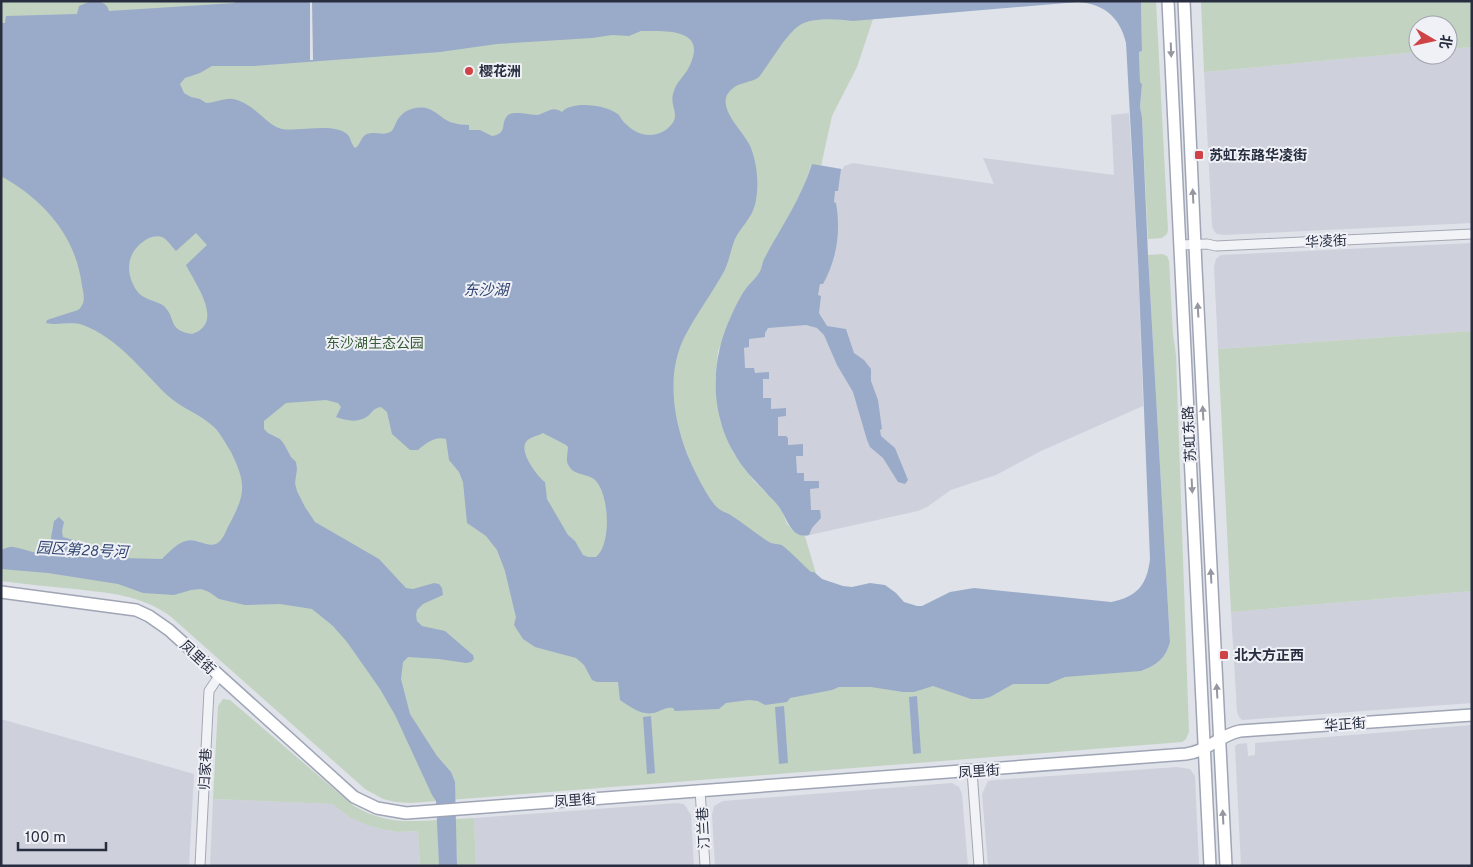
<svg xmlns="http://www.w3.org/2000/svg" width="1473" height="867" viewBox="0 0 1473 867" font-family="Overpass,'Noto Sans SC',sans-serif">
<rect width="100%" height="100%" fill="#dfe2e9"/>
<g fill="#ced1db">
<polygon points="1472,47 1472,223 1224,235 1217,234 1214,231 1212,226 1204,72 1418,52 1418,55 1448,55 1448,49"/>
<polygon points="1129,113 1138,261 1143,406 1041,451 996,475 951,490 927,507 918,511 805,536 715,383 812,164 843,169 844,166 853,163 994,184 983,158 1114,175 1111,115"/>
<polygon points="1472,243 1472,331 1218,349 1214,267 1216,259 1221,255"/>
<polygon points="1472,591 1472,703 1242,720 1239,717 1237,712 1231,612"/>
<polygon points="1,719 194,774 189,866 1,866"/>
<polygon points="1472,725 1472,866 1241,866 1235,746 1238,744 1247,743 1248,756 1255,755 1255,743"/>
<polygon points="1177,767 1190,769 1195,776 1199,866 988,866 982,794 988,781 994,780"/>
<polygon points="952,783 959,787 962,794 968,866 715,866 712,815 714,806 723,801"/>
<polygon points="213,799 332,804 349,817 368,825 381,829 398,832 418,831 420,866 210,866"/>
<polygon points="678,803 684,804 691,815 694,866 476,866 474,818"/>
</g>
<g fill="#c3d3c1">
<path d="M1,1h857l15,18 -16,48 -25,49 -11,50 -10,-1 -5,16 -7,17 -35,61 -4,14 -13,14 -29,64 -3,32 5,37 7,18 7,16 20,27 22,21 6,9 5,13 8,8 10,4 11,38 6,5 11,5 308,87c16,-6 25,-13 29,-29l-22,-387 14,-1 5,2 2,5 4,73 3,21 13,377 -3,7 -4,3 -771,61 -16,-1 -12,-3 -18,-10 -195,-173c-29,-21 -61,-23 -95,-27 -25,-2 -49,-5 -74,-8z"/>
<polygon points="1141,1 1156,1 1168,230 1167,234 1162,238 1148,239 1142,117 1140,107 1142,84 1140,82 1139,52 1142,51"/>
<polygon points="1201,1 1472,1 1472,47 1448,49 1448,25 1418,25 1418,52 1204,72"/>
<polygon points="1472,331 1472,591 1231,612 1218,349"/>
<path d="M223,699l7,1 124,106c29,17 51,16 84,14l1,46h-19l-2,-35 -20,1 -17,-3 -14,-4 -18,-8 -17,-13 -119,-5 5,-93z"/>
<polygon points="474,818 476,866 457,866 455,819"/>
</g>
<g fill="#9aabc9" fill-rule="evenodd">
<path d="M91,1c8,0 16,1 18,10l126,-8v-2h906l1,50 -3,1 1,30 2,2 -2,23 2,10 6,138 22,387c-4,16 -13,23 -29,29l-76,6 -17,7h-35l-23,13 -8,2h-11l-38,-13 -19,6h-11l-32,-5h-32l-7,3 -42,8 -3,4 -22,3 -7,-4 -9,-1 -23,3 -7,6 -44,2 -2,-3c-7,-1 -10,2 -16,4 -14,5 -25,-4 -37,-12l-2,-18h-21l-5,-2 -8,-15 -8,-7 -41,-11 -12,-8 -9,-14 2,-8 -3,-12 -8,-34 -8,-21 -11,-14 -19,-13 -4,-41 -4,-10 -10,-12 -3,-21c-11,-3 -20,4 -28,11h-8l-18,-16 -5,-22 -6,-5c-7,1 -8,4 -13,9 -10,7 -21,5 -32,1l5,-10 -3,-4 -12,-3 -40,3 -22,18v8l4,4 12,6 4,5 7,13 5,5 1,7 -2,14 2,8 8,16 10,15 64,37 27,29 7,1 21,-6 5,1 3,4 1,7 -20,9 -6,6 -1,5 1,6 5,5 23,5 28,24 1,4 -3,3 -5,1 -27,-4 -31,-2 -5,5 -2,17 9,35 27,42 14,16 4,10 2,84h-18l-3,-65 -4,-6 -37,-80 -15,-26 -33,-47 -14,-16 -21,-17 -32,-5 -35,1 -26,-6 -10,-7 -8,-3 -10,1 -17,5 -31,-2 -25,-9 -70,-11 -47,-4v-19c4,-1 8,-4 12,-3 11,1 27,11 36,2l5,-28 5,-4 5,5 -2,9 1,6 43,13 14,8 42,1c6,-6 15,-16 24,-18 12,-4 25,11 35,-1 4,-5 6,-12 9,-17 16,-30 16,-40 1,-71 -5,-8 -10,-18 -17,-25 -14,-13 -33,-19 -47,-32 -26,-25 -49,-57 -84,-70 -13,-4 -25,1 -37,-2l1,-3 31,-10c8,-6 6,-15 4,-24 -6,-50 -38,-86 -81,-110v-153h4l1,-7 71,-2 2,-8zM1078,2c26,2 42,15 48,41l12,218 12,298c-3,26 -13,38 -39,43l-137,-14 -24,4 -28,14h-5l-13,-4 -8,-9 -11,-8 -15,-2 -18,4 -9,-1 -21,-7 -8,-7h-3c-9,-8 -18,-18 -28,-26 -4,-3 -9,-1 -14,-4 -13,-8 -24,-18 -37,-26 -4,-3 -9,-4 -13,-7 -10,-7 -27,-43 -32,-55 -14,-37 -21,-81 -2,-118 11,-21 25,-40 37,-61 7,-11 8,-24 13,-36 7,-14 18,-21 21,-39 3,-17 1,-36 -5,-52 -6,-17 -39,-42 -19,-59 7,-7 19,-6 27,-12 11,-14 27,-43 41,-52 12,-8 39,-6 53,-4zM641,31c26,0 69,-3 47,38 -4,7 -12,14 -14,22 -7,17 12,25 -10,40 -13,8 -29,3 -38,-7 -3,-2 -5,-6 -7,-9 -11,-10 -47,-15 -57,-3 -10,-7 -15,1 -25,3 -8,0 -25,-5 -30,1 -7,9 1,17 -15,20l-12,-6h-11v-5c-7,0 -13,-1 -19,-3 -9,-4 -15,-12 -24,-14 -12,-2 -25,3 -30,15 -2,3 -2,7 -6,9 -7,4 -16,-1 -23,2 -7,3 -6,11 -12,14 -4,-4 -4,-9 -7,-13 -13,-13 -49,-3 -66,-6 -14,-2 -29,-27 -49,-30 -10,-1 -17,4 -27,4l-6,-4 -9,-2 -7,-4 -4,-9 5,-6 15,-5 12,-7h42l186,-14 57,-8 95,-6 20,-3 17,1zM196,233l11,12 -21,20c10,20 39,58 6,69 -25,-4 -15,-15 -28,-28 -8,-6 -21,-6 -27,-15 -12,-17 -11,-38 7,-50 5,-4 13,-6 18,-4 5,2 10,10 14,14zM543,433l23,12 2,2c0,6 -3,14 1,19 5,10 20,7 27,15 13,14 16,63 0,76h-8l-5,-2 -8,-14 -7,-6 -21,-36 -2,-17c-8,-6 -26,-30 -19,-40 3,-5 12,-6 17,-9z"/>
<path d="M812,164l29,5 -3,22h-3l-1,11 2,1c5,28 1,56 -13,81h-3l-2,11 3,1 -2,17 8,13 19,3 8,24 10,7 7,9v12l7,19 4,29 -2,1 1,6 14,12 13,32 -3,4 -7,-2 -15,-24 -13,-11 -3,-7 -14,-48 -16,-27 -13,-30 -7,-7 -11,-3 -38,3 -3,5v4l-16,2v8l-5,1 1,20h9l1,5 14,-1v7h-6v19h8v11l15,-1v8l-8,1v19h8l2,2v7l15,-1v12h-7l1,17h7v8h15v7l-9,1 1,21h9l1,8 -9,10 -3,7c-17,4 -21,-14 -28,-25 -3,-5 -7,-10 -12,-14 -8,-10 -18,-18 -25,-28 -35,-46 -36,-104 -12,-154 4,-9 9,-19 15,-27 4,-5 9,-9 12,-14 3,-4 3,-10 5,-14 17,-32 37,-60 48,-95z"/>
<polygon points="917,696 921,753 913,754 909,697"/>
<polygon points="784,706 788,763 779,764 775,707"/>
<polygon points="651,716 655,773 647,774 643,717"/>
</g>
<polygon fill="#dfe2e9" points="310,1 312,1 313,60 310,60"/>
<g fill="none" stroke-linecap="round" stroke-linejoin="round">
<g stroke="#a4a8b3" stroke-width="11">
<g id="tertiary">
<polyline points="1180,245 1207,244 1216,246 1472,234"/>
<polyline points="972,771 979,866"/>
<polyline points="700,790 705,866"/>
<polyline points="200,866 209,691 219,676"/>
</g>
</g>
<g stroke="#9fa5b5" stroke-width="14">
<g id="primary">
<polyline points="1168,1 1210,866"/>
<polyline points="1184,1 1196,268 1226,866"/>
<path d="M1,592l135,18 13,6 20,14 185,167 23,11 29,5 780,-59c20,-2 34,-19 54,-23l232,-16"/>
</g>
</g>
<use href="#tertiary" stroke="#f2f3f7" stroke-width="9"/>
<use href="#primary" stroke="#fff" stroke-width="11"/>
</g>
<defs><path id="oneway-solid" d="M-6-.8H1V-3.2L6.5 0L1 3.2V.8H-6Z" transform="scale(1.25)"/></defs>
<g fill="#9496a0">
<use href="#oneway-solid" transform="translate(1171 50) rotate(88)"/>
<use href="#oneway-solid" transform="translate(1193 196) rotate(-93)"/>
<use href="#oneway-solid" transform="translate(1198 310) rotate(-93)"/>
<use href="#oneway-solid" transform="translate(1203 413) rotate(-93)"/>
<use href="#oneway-solid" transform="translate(1192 486) rotate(87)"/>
<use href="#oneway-solid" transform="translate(1211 576) rotate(-93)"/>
<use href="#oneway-solid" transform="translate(1217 691) rotate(-93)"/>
<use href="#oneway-solid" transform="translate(1223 817) rotate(-93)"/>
</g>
<g fill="#cf4346" stroke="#eff1f6" stroke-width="2">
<circle cx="469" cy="71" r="5"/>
<rect x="1194" y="150" width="10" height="10" rx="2.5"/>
<rect x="1219" y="650" width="10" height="10" rx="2.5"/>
</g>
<g text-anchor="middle" stroke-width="4" stroke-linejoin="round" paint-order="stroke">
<g font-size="14" font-weight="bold" fill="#282e40" stroke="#eff1f6" text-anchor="start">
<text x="479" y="76">樱花洲</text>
<text x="1209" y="160">苏虹东路华凌街</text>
<text x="1234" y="660">北大方正西</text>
</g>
<g font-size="14" fill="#282e40" stroke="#eff1f6">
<text transform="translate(1326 241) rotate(-3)" y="5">华凌街</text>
<text transform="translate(1189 434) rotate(-93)" y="5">苏虹东路</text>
<text transform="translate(198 657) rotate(43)" y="5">凤里街</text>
<text transform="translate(1345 724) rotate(-4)" y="5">华正街</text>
<text transform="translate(205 769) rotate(-87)" y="5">归家巷</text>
<text transform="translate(979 771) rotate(-4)" y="5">凤里街</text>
<text transform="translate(575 800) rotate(-4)" y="5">凤里街</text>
<text transform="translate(703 828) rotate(-93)" y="5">汀兰巷</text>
</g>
<g font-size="14" fill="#385c35" stroke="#eff1f6">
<text x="375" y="348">东沙湖生态公园</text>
</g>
<g font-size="15" font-style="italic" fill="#324774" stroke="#eff1f6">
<text x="486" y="295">东沙湖</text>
<text transform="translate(82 550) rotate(3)" y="5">园区第28号河</text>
</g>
</g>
<rect width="1473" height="867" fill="none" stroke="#282e40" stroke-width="5"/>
<g transform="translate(1433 40) rotate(99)"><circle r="24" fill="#eff1f6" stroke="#9fa3ad"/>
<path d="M0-4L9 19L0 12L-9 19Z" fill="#cf4346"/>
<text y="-8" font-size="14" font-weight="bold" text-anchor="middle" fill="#282e40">北</text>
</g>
<path d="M18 842v8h88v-8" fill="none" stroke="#282e40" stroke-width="2.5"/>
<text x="25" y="842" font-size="15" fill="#282e40" stroke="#eff1f6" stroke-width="4" paint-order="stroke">100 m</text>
</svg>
